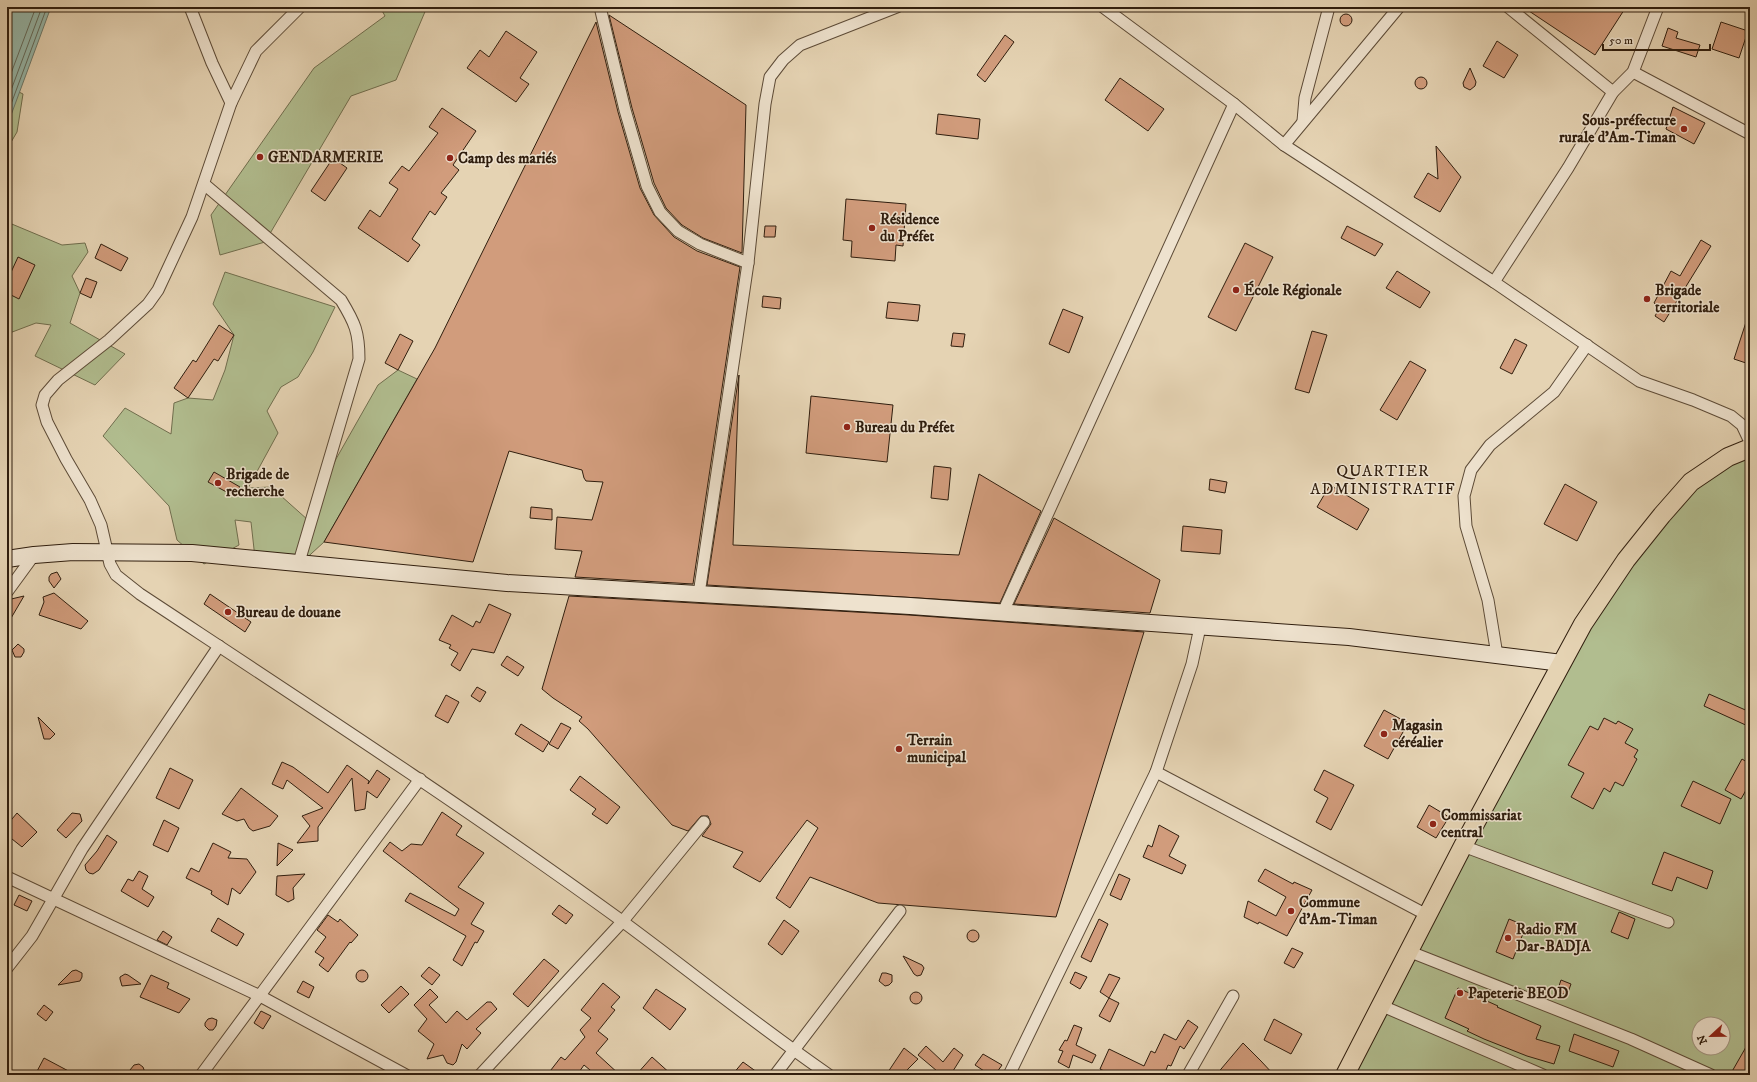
<svg xmlns="http://www.w3.org/2000/svg" width="1757" height="1082" viewBox="0 0 1757 1082" font-family="'IM FELL DW Pica',serif">
<rect width="100%" height="100%" fill="#e5d3b3"/>
<filter id="stains"><feTurbulence type="fractalNoise" baseFrequency=".005" numOctaves="4"/><feColorMatrix values="0 0 0 0 .2 0 0 0 0 .09 0 0 0 0 .02 0 0 0 .5 -.17"/></filter>
<radialGradient id="worn" r=".72"><stop offset=".6" stop-color="#630" stop-opacity="0"/><stop offset="1" stop-color="#630" stop-opacity=".3"/></radialGradient>
<g fill="#b1bd8f" stroke="#706e4e" fill-rule="evenodd">
<polygon points="380,7 427,7 396,80 351,96 265,242 220,255 211,215 314,68 385,16"/>
<polygon points="7,86 23,94 17,132 7,149"/>
<polygon points="7,222 62,245 85,243 88,252 72,276 80,293 70,323 125,354 95,385 35,356 51,325 36,323 7,334"/>
<polygon points="225,272 335,307 313,352 298,377 281,387 267,411 278,433 248,488 271,487 308,520 336,459 378,385 398,370 417,379 324,542 299,565 255,558 251,522 235,520 239,545 204,564 177,540 169,506 103,436 125,408 171,434 174,403 188,398 213,400 225,370 234,335 213,304"/>
<path d="M1750,452v623h-406l282,-515 102,-103zM1699,1024h24v24h-24z"/>
</g>
<polygon fill="#96b8ab" stroke="#6d7a6c" points="7,7 51,7 7,126"/>
<g fill="none" stroke-linecap="round" stroke-linejoin="round">
<g stroke="#636b5c" stroke-width="1">
<polyline points="7,84 36,7"/>
<polyline points="7,101 42,7"/>
<polyline points="7,115 47,7"/>
</g>
</g>
<g fill="#d19c7c" stroke="#301e0e">
<polygon points="1523,7 1626,7 1595,55"/>
<circle cx="1346" cy="20" r="6"/>
<polygon points="609,15 746,105 742,253 703,238 682,225 666,208 654,183 632,108"/>
<polygon points="596,22 618,112 640,188 654,215 674,237 697,251 740,267 693,584 575,577 582,551 555,549 557,517 592,520 603,482 586,481 584,478 582,470 509,451 473,562 324,542 435,348"/>
<polygon points="1721,22 1748,31 1739,58 1712,49"/>
<polygon points="1668,28 1678,32 1676,38 1700,45 1696,57 1662,46"/>
<polygon points="506,31 537,52 520,78 529,84 516,102 467,68 480,50 489,57"/>
<polygon points="1005,35 1014,42 985,82 977,75"/>
<polygon points="1497,41 1518,55 1504,78 1483,66"/>
<polygon points="1470,68 1476,82 1475,86 1470,90 1464,87 1463,83"/>
<circle cx="1421" cy="83" r="6"/>
<polygon points="1120,78 1164,109 1148,131 1105,100"/>
<polygon points="1673,107 1705,123 1694,144 1666,129"/>
<polygon points="442,108 476,131 453,165 459,170 441,193 447,197 435,215 430,211 412,239 420,245 408,262 358,228 370,210 380,217 398,189 389,183 402,166 409,171 438,133 429,127"/>
<polygon points="938,114 980,119 978,139 936,134"/>
<polygon points="1436,146 1461,177 1440,212 1414,197 1428,173 1438,179"/>
<polygon points="333,158 347,168 325,201 311,191"/>
<polygon points="846,199 906,204 903,246 896,245 895,261 851,257 852,241 843,240"/>
<polygon points="765,226 776,226 775,237 764,237"/>
<polygon points="1347,226 1383,244 1375,256 1341,238"/>
<polygon points="1701,240 1711,246 1664,322 1655,316 1660,307 1654,303 1671,271 1680,276"/>
<polygon points="1245,243 1273,257 1236,331 1208,317"/>
<polygon points="101,244 128,258 121,271 95,258"/>
<polygon points="18,257 35,265 19,299 7,293 7,281"/>
<polygon points="1397,271 1430,292 1420,308 1386,288"/>
<polygon points="86,278 97,282 91,298 80,293"/>
<polygon points="763,296 781,298 780,309 762,307"/>
<polygon points="888,302 920,305 918,321 886,318"/>
<polygon points="1063,309 1083,317 1069,353 1049,344"/>
<polygon points="1748,316 1750,316 1750,351 1746,363 1734,359"/>
<polygon points="219,325 234,335 218,361 214,359 188,398 174,388 193,360 196,362"/>
<polygon points="1312,331 1327,335 1309,393 1295,389"/>
<polygon points="953,333 965,334 963,347 951,346"/>
<polygon points="400,334 413,341 398,370 385,363"/>
<polygon points="1515,339 1527,345 1512,374 1500,368"/>
<polygon points="1410,361 1426,370 1397,420 1380,410"/>
<polygon points="739,375 733,545 959,555 979,474 1041,511 1000,603 707,585"/>
<polygon points="811,396 893,405 887,462 806,453"/>
<polygon points="934,466 951,468 948,500 931,498"/>
<polygon points="214,472 240,487 234,496 208,482"/>
<polygon points="1210,479 1227,482 1225,493 1209,490"/>
<polygon points="1565,484 1597,502 1577,541 1544,524"/>
<polygon points="1330,485 1369,509 1357,530 1317,507"/>
<polygon points="531,507 552,509 552,520 530,518"/>
<polygon points="1054,518 1160,580 1150,613 1014,604"/>
<polygon points="1183,526 1222,530 1220,554 1181,551"/>
<polygon points="57,572 61,579 54,588 49,581 49,577 51,574"/>
<polygon points="54,593 88,621 81,629 39,615 44,602 43,597"/>
<polygon points="210,594 251,622 245,632 204,604"/>
<polygon points="24,596 7,625 7,600"/>
<polygon points="569,596 909,615 1144,632 1056,917 878,903 810,877 790,908 776,898 818,828 807,820 760,882 733,867 743,852 702,836 711,824 708,816 701,816 688,831 672,825 588,729 579,721 582,717 553,698 542,689"/>
<polygon points="489,604 511,614 494,653 472,649 460,671 451,665 458,653 449,648 451,645 439,640 452,615 473,627 476,621 480,623"/>
<polygon points="18,644 24,649 24,652 21,657 15,657 12,650"/>
<polygon points="507,656 524,667 518,676 501,665"/>
<polygon points="477,687 486,692 480,702 471,696"/>
<polygon points="1709,694 1750,712 1750,727 1704,706"/>
<polygon points="446,695 459,702 448,723 435,716"/>
<polygon points="1384,710 1408,723 1388,759 1364,746"/>
<polygon points="38,717 55,734 50,739 44,739"/>
<polygon points="1604,718 1616,724 1618,721 1633,729 1625,743 1638,750 1634,757 1637,759 1623,786 1615,782 1610,792 1604,788 1593,809 1571,797 1584,773 1568,765 1590,726 1598,730"/>
<polygon points="561,723 571,728 558,749 549,744"/>
<polygon points="521,724 549,742 543,752 515,734"/>
<polygon points="1742,759 1750,764 1750,783 1741,799 1725,790"/>
<polygon points="282,762 293,767 328,793 347,765 369,781 368,784 377,770 390,779 377,798 367,791 365,809 355,811 352,778 318,827 318,841 297,843 310,826 302,816 323,808 287,780 283,789 272,784"/>
<polygon points="170,768 193,780 179,809 156,798"/>
<polygon points="1324,770 1354,785 1331,830 1316,822 1328,798 1314,790"/>
<polygon points="580,776 620,807 607,824 592,814 596,809 570,790"/>
<polygon points="1693,781 1731,799 1720,824 1681,806"/>
<polygon points="241,788 278,816 270,826 253,831 249,828 244,819 237,821 222,814"/>
<polygon points="1429,805 1449,817 1436,838 1417,827"/>
<polygon points="442,812 462,826 456,835 484,853 458,887 484,903 471,924 484,931 477,943 475,942 462,966 453,960 466,936 405,901 410,893 455,916 459,909 383,851 390,842 402,851 411,844 422,845"/>
<polygon points="17,813 37,832 22,847 7,835 7,825"/>
<polygon points="72,813 80,814 82,821 66,838 57,830"/>
<polygon points="164,820 179,828 168,852 153,845"/>
<polygon points="1159,825 1179,836 1169,856 1186,865 1182,874 1143,857 1148,845 1152,847"/>
<polygon points="107,835 117,842 99,870 93,874 89,873 86,870 85,865 97,851"/>
<polygon points="213,843 231,852 228,858 247,859 256,872 240,894 232,888 228,905 211,894 212,891 186,878 191,868 199,872"/>
<polygon points="278,843 293,850 277,866"/>
<polygon points="1664,852 1713,871 1707,889 1677,877 1672,891 1652,884"/>
<polygon points="1265,869 1293,884 1294,882 1312,890 1287,936 1259,922 1258,924 1244,917 1248,901 1276,916 1286,897 1258,881"/>
<polygon points="139,871 148,876 142,889 154,897 148,907 121,891 128,879 133,881"/>
<polygon points="305,874 293,888 294,899 288,902 276,895 277,876"/>
<polygon points="1119,874 1130,879 1121,900 1110,895"/>
<polygon points="19,895 32,901 27,911 14,905"/>
<polygon points="559,905 573,915 566,924 552,914"/>
<polygon points="1619,912 1635,919 1628,939 1611,932"/>
<polygon points="328,915 338,922 340,919 358,935 351,943 350,942 328,972 319,965 324,958 315,952 326,937 317,930"/>
<polygon points="218,918 244,934 237,946 211,931"/>
<polygon points="1099,919 1108,924 1091,962 1081,957"/>
<polygon points="1509,919 1526,926 1513,959 1496,952"/>
<polygon points="784,920 799,931 782,955 768,944"/>
<circle cx="973" cy="936" r="6"/>
<polygon points="163,931 172,937 167,945 157,940"/>
<polygon points="1292,948 1303,953 1294,968 1284,963"/>
<polygon points="903,956 922,965 924,968 921,975 917,976 914,974"/>
<polygon points="544,959 559,971 528,1007 513,994"/>
<polygon points="429,967 440,975 432,985 421,976"/>
<circle cx="362" cy="976" r="6"/>
<polygon points="76,970 82,973 82,977 80,981 58,985 72,971"/>
<polygon points="1075,972 1087,977 1080,989 1070,983"/>
<polygon points="882,973 886,973 892,975 892,982 889,985 885,986 879,981"/>
<polygon points="125,974 128,975 141,984 122,986 120,979 120,977"/>
<polygon points="1109,974 1120,978 1109,998 1100,992"/>
<polygon points="151,975 169,983 167,988 190,999 179,1013 140,997"/>
<polygon points="1561,980 1571,984 1567,995 1557,992"/>
<polygon points="303,981 314,987 309,998 297,992"/>
<polygon points="603,983 620,997 611,1007 615,1010 598,1031 608,1039 596,1053 620,1075 596,1075 584,1065 577,1075 547,1075 561,1057 565,1060 585,1037 580,1030 591,1018 581,1010"/>
<polygon points="401,986 409,994 389,1013 381,1005"/>
<polygon points="1458,988 1498,1006 1497,1007 1541,1026 1536,1039 1560,1046 1554,1064 1527,1056 1484,1039 1467,1031 1469,1029 1445,1018"/>
<polygon points="430,989 438,997 429,1005 446,1023 457,1011 467,1020 487,1002 491,1002 497,1009 476,1029 481,1033 467,1049 462,1044 456,1062 453,1065 447,1063 443,1055 427,1059 434,1044 418,1031 427,1019 414,1005"/>
<polygon points="656,989 686,1009 670,1030 643,1008"/>
<circle cx="916" cy="998" r="6"/>
<polygon points="1109,998 1119,1003 1110,1022 1099,1016"/>
<polygon points="44,1005 53,1012 46,1021 37,1014"/>
<polygon points="261,1011 271,1016 263,1029 254,1023"/>
<polygon points="212,1018 217,1020 216,1026 213,1030 209,1030 205,1026 205,1023 208,1019"/>
<polygon points="1274,1019 1302,1034 1291,1054 1264,1040"/>
<polygon points="1188,1020 1198,1027 1184,1049 1180,1046 1171,1066 1168,1065 1164,1075 1112,1075 1100,1069 1109,1049 1144,1066 1151,1051 1155,1053 1164,1034 1176,1040"/>
<polygon points="1074,1025 1082,1028 1076,1045 1096,1055 1092,1063 1073,1055 1069,1068 1058,1062 1063,1051 1059,1050 1065,1040 1067,1041"/>
<polygon points="1574,1034 1619,1051 1613,1067 1569,1051"/>
<polygon points="1750,1040 1750,1075 1730,1075"/>
<polygon points="1243,1043 1261,1061 1274,1075 1216,1075"/>
<polygon points="926,1046 943,1062 954,1048 963,1055 953,1071 958,1075 934,1075 937,1071 918,1055"/>
<polygon points="904,1048 918,1059 902,1075 886,1075"/>
<polygon points="983,1054 1002,1065 995,1075 990,1075 975,1065"/>
<polygon points="652,1057 672,1075 636,1075"/>
<polygon points="44,1058 76,1075 35,1075"/>
<polygon points="743,1062 761,1075 732,1075"/>
<polygon points="139,1064 143,1067 146,1075 126,1075 134,1065"/>
</g>
<g fill="none" stroke-linecap="round" stroke-linejoin="round">
<g stroke="#5d4b37" stroke-width="13">
<g id="minor">
<polyline points="190,7 212,63 231,103"/>
<path d="M300,7l-44,44 -25,52 -39,114 -34,73 -10,14 -39,36 -51,40 -13,15 -3,10 5,17 19,37 24,41 11,25 9,39 6,11 24,19c162,107 325,213 482,327 69,51 136,105 207,154"/>
<polyline points="600,7 625,110 647,186 660,212 678,231 700,244 748,263"/>
<polyline points="1103,7 1234,104 1284,145 1494,282 1568,168 1613,92 1633,72 1658,7"/>
<polyline points="1508,7 1613,92"/>
<polyline points="1633,72 1750,134"/>
<polyline points="1303,121 1305,98 1329,7"/>
<polyline points="1284,145 1399,7"/>
<path d="M204,184l137,116c14,23 18,32 18,59l-60,203"/>
<polyline points="1494,282 1639,381 1693,400 1731,416 1742,425 1750,442"/>
<polyline points="7,592 34,555"/>
<polyline points="699,594 748,263 765,104 770,77 783,60 800,45 897,7"/>
<polyline points="1003,612 1234,104"/>
<polyline points="1497,655 1488,600 1466,526 1464,496 1471,470 1490,445 1554,392 1587,345"/>
<polyline points="1156,772 1427,915"/>
<polyline points="1463,846 1668,922"/>
<polyline points="7,877 260,996 406,1075"/>
<polyline points="1408,951 1631,1039 1711,1075"/>
<polyline points="7,968 32,936 82,849 219,646"/>
<polyline points="1380,1005 1543,1075"/>
<polyline points="201,1075 420,779"/>
<polyline points="480,1075 622,922 704,822"/>
<polyline points="775,1075 900,911"/>
<polyline points="1009,1075 1156,772 1192,664 1200,627"/>
<polyline points="1188,1075 1233,996"/>
</g>
</g>
<g stroke="#301e0e" stroke-width="18">
<polyline id="secondary" points="7,559 34,555 73,552 192,553 507,583 910,606 1349,637 1562,663"/>
</g>
<g stroke="#301e0e" stroke-width="20">
<polyline id="primary" points="1345,1075 1463,846 1583,624 1626,560 1662,515 1691,482 1728,457 1750,448"/>
</g>
<use href="#minor" stroke="#eee2ce" stroke-width="11"/>
<use href="#secondary" stroke="#eee2ce" stroke-width="16"/>
<use href="#primary" stroke="#e5d3b3" stroke-width="18"/>
</g>
<g fill="#8f2418" stroke="#eee2ce" stroke-width="1.5">
<circle cx="1684" cy="129" r="4"/>
<circle cx="260" cy="157" r="4"/>
<circle cx="450" cy="158" r="4"/>
<circle cx="872" cy="228" r="4"/>
<circle cx="1236" cy="290" r="4"/>
<circle cx="1647" cy="299" r="4"/>
<circle cx="847" cy="427" r="4"/>
<circle cx="218" cy="483" r="4"/>
<circle cx="228" cy="612" r="4"/>
<circle cx="1384" cy="734" r="4"/>
<circle cx="899" cy="749" r="4"/>
<circle cx="1433" cy="824" r="4"/>
<circle cx="1291" cy="911" r="4"/>
<circle cx="1508" cy="938" r="4"/>
<circle cx="1460" cy="993" r="4"/>
</g>
<g text-anchor="middle" stroke-width="3" stroke-linejoin="round" paint-order="stroke">
<g font-size="15" font-weight="bold" fill="#301e0e" stroke="#eee2ce" text-anchor="start">
<text x="1676" y="125" text-anchor="end">Sous-préfecture<tspan x="1676" dy="17">rurale d'Am-Timan</tspan></text>
<text x="268" y="162">GENDARMERIE</text>
<text x="458" y="163">Camp des mariés</text>
<text x="880" y="224">Résidence<tspan x="880" dy="17">du Préfet</tspan></text>
<text x="1244" y="295">École Régionale</text>
<text x="1655" y="295">Brigade<tspan x="1655" dy="17">territoriale</tspan></text>
<text x="855" y="432">Bureau du Préfet</text>
<text x="226" y="479">Brigade de<tspan x="226" dy="17">recherche</tspan></text>
<text x="236" y="617">Bureau de douane</text>
<text x="1392" y="730">Magasin<tspan x="1392" dy="17">céréalier</tspan></text>
<text x="907" y="745">Terrain<tspan x="907" dy="17">municipal</tspan></text>
<text x="1441" y="820">Commissariat<tspan x="1441" dy="17">central</tspan></text>
<text x="1299" y="907">Commune<tspan x="1299" dy="17">d'Am-Timan</tspan></text>
<text x="1516" y="934">Radio FM<tspan x="1516" dy="17">Dar-BADJA</tspan></text>
<text x="1468" y="998">Papeterie BEOD</text>
</g>
<g font-size="16" letter-spacing="1" fill="#301e0e" stroke="#eee2ce">
<text x="1383" y="476">QUARTIER<tspan x="1383" dy="18">ADMINISTRATIF</tspan></text>
</g>
</g>
<rect width="1757" height="1082" fill="none" stroke="#e5d3b3" stroke-width="24"/>
<rect x="8" y="8" width="1741" height="1066" fill="none" stroke="#301e0e" stroke-width="2"/>
<rect x="12" y="12" width="1733" height="1058" fill="none" stroke="#301e0e"/>
<g transform="translate(1711 1036) rotate(248)"><circle r="19" fill="#eee2ce" stroke="#a29481"/>
<path d="M0-3L7 15L0 10L-7 15Z" fill="#8f2418"/>
<text y="-6" font-size="11" font-weight="bold" text-anchor="middle" fill="#301e0e">N</text>
</g>
<path d="M1603 44v6h107v-6" fill="none" stroke="#301e0e" stroke-width="2"/>
<text x="1609" y="44" font-size="12" fill="#301e0e" stroke="#eee2ce" stroke-width="3" paint-order="stroke">50 m</text>
<rect width="100%" height="100%" filter="url(#stains)"/>
<rect width="100%" height="100%" fill="url(#worn)"/>
</svg>
